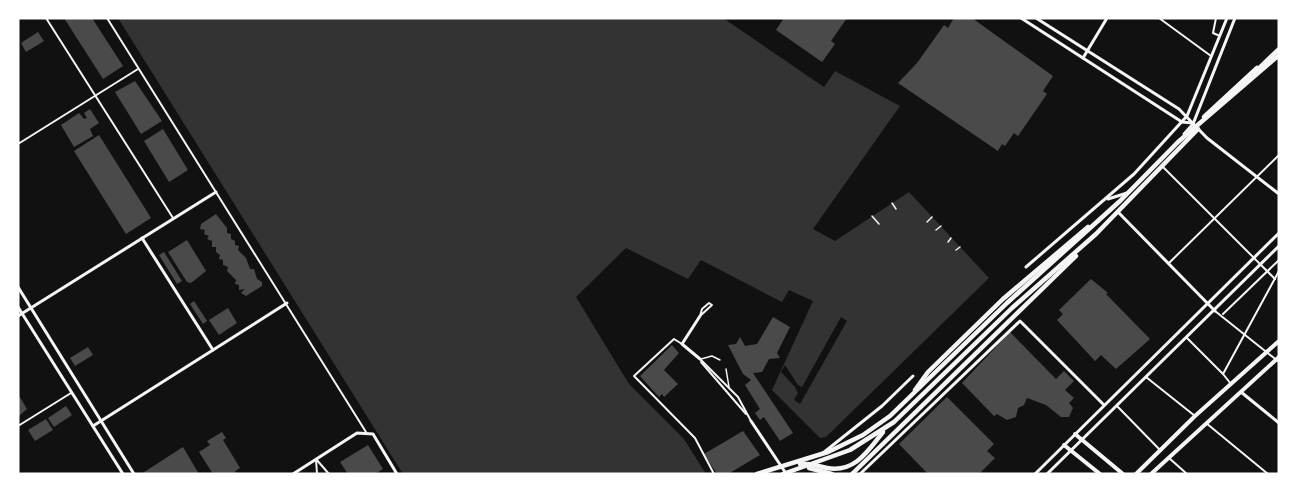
<svg xmlns="http://www.w3.org/2000/svg" width="1297" height="492" viewBox="0 0 1297 492" font-family="'Archivo Narrow',sans-serif">
<rect width="100%" height="100%" fill="#111"/>
<polygon fill="#333" points="118,18 723,18 824,87 835,71 900,106 813,229 835,241 909,192 989,278 826,437 820,438 772,390 813,301 789,290 782,302 701,260 688,279 626,248 576,297 629,384 684,439 706,474 403,474"/>
<polygon fill="#111" points="841,317 847,321 800,404 794,400 798,393 795,387 781,372 785,365 798,385 802,387"/>
<g fill="#4a4a4a">
<polygon points="64,18 92,18 123,66 103,79"/>
<polygon points="784,18 847,18 831,41 835,44 822,62 776,30"/>
<polygon points="954,18 972,18 1053,76 1043,91 1047,94 1018,136 1014,133 1005,146 1002,144 998,151 898,83 917,63 944,25 948,28"/>
<polygon points="38,32 44,41 26,52 21,43"/>
<polygon points="135,81 162,121 141,134 115,92"/>
<polygon points="90,109 99,123 90,129 93,136 74,147 61,125 79,113 84,119 87,118 84,113"/>
<polygon points="163,129 188,170 169,182 144,141"/>
<polygon points="99,135 151,218 126,234 74,151"/>
<polygon points="216,214 227,228 227,233 231,234 231,239 235,241 235,245 239,246 238,250 246,258 250,269 254,269 257,279 262,282 262,286 246,296 241,293 245,289 239,290 239,285 235,284 236,280 227,271 228,267 223,265 223,260 219,259 220,255 216,252 216,247 212,247 212,241 207,239 209,236 204,234 205,230 200,229 201,224"/>
<polygon points="187,240 206,271 191,283 187,282 168,252"/>
<polygon points="164,252 182,281 177,284 159,255"/>
<polygon points="1091,279 1108,293 1106,294 1150,339 1116,369 1101,355 1095,361 1057,320 1063,314 1059,310"/>
<polygon points="194,301 207,321 203,324 190,304"/>
<polygon points="228,308 237,323 219,335 209,320"/>
<polygon points="773,317 790,327 777,353 780,358 769,359 762,372 753,373 793,433 780,441 764,417 760,420 755,413 760,409 745,385 751,380 743,374 728,345 736,344 740,337 745,346 757,344"/>
<polygon points="1010,332 1056,379 1064,371 1074,381 1065,390 1074,398 1069,403 1073,408 1069,417 1061,417 1046,405 1027,398 1024,405 1018,408 1016,417 1007,420 997,414 994,416 962,383"/>
<polygon points="672,345 679,353 664,370 678,384 664,397 662,394 659,397 640,376"/>
<polygon points="88,347 93,355 75,366 70,358"/>
<polygon points="18,394 27,409 18,417"/>
<polygon points="947,397 994,444 987,451 995,458 979,474 928,474 899,444"/>
<polygon points="66,406 72,415 54,427 48,418"/>
<polygon points="46,419 53,430 35,441 28,430"/>
<polygon points="743,431 760,455 728,474 717,474 704,454"/>
<polygon points="222,432 226,438 223,440 240,468 235,471 237,474 213,474 199,452 210,445 207,441"/>
<polygon points="368,445 383,469 375,474 348,474 340,462"/>
<polygon points="183,447 199,474 141,474"/>
</g>
<g fill="none" stroke-linecap="round" stroke-linejoin="round">
<g stroke="#f5f5f5" stroke-width="1.5">
<polyline points="892,203 896,209"/>
<polyline points="872,216 879,224"/>
<polyline points="927,222 932,217"/>
<polyline points="936,230 941,226"/>
<polyline points="948,242 951,238"/>
<polyline points="956,250 960,247"/>
</g>
<g stroke="#f5f5f5" stroke-width="1.5">
<polyline points="701,359 712,356 720,360"/>
<polyline points="726,369 729,387"/>
</g>
<g stroke="#f5f5f5" stroke-width="2">
<polyline points="46,18 173,218"/>
<polyline points="107,18 366,432"/>
<polyline points="1159,18 1211,56"/>
<polyline points="1216,18 1213,33 1220,36"/>
<polyline points="18,144 138,69"/>
<polyline points="1163,167 1275,279"/>
<polyline points="1169,263 1279,155"/>
<polygon points="709,303 712,305 700,316 702,309"/>
<polyline points="1215,311 1279,362"/>
<polyline points="1223,314 1279,260"/>
<polyline points="1187,338 1223,374"/>
<polyline points="682,344 674,339 634,376 695,438 714,474"/>
<polyline points="700,359 738,397 751,421"/>
<polyline points="701,362 746,414"/>
<polyline points="1146,377 1195,416"/>
<polyline points="1231,384 1223,374 1279,271"/>
<polyline points="1117,406 1161,451"/>
<polyline points="1206,423 1268,474"/>
<polyline points="18,426 71,393"/>
<polyline points="1169,458 1187,474"/>
<polyline points="317,474 316,459 329,474"/>
<polyline points="1279,474 1279,473"/>
</g>
<g stroke="#f5f5f5" stroke-width="3">
<polyline points="1021,18 1182,122 1192,123"/>
<polyline points="1036,18 1179,109 1207,138 1279,194"/>
<polyline points="1083,58 1107,18"/>
<polyline points="1184,134 1193,124 1235,18"/>
<polyline points="1108,199 1127,193"/>
<polyline points="1118,212 1215,311"/>
<polyline points="142,238 213,350"/>
<polyline points="1026,267 1134,174 1187,116 1227,18"/>
<polyline points="18,287 134,474"/>
<polyline points="18,307 123,474"/>
<polyline points="18,316 216,192"/>
<polyline points="700,316 682,344 700,359"/>
<polyline points="1241,392 1279,423"/>
<polyline points="751,421 785,472"/>
<polyline points="93,426 287,303"/>
<polyline points="823,453 882,406 913,376"/>
<polyline points="293,474 357,433 373,434 397,474"/>
<polyline points="860,474 1020,321 1104,405"/>
<polyline points="1035,474 1279,233"/>
<polyline points="1047,474 1279,246"/>
</g>
<g stroke="#f5f5f5" stroke-width="4">
<polyline points="1136,474 1195,416 1279,341"/>
<polyline points="1151,474 1279,357"/>
</g>
<g stroke="#f5f5f5" stroke-width="4">
<polyline points="1075,434 1123,474"/>
<polyline points="1064,445 1100,474"/>
</g>
<g stroke="#f5f5f5" stroke-width="4.5">
<polyline points="1255,72 1279,49"/>
<polyline points="1204,117 1257,68"/>
<polyline points="915,390 928,372 1003,299 1088,227"/>
<path d="M800,464c10,-1 17,2 27,4 28,5 41,-17 56,-36"/>
<polyline points="809,468 832,474"/>
<polyline points="757,474 828,452 863,435 890,416 1007,303 1120,201 1178,142 1279,55"/>
<polyline points="783,474 850,450 894,422 1012,308 1096,234 1198,129"/>
<polyline points="852,474 1076,256"/>
</g>
</g>
<rect width="1297" height="492" fill="none" stroke="#ffffff" stroke-width="39"/>
</svg>
